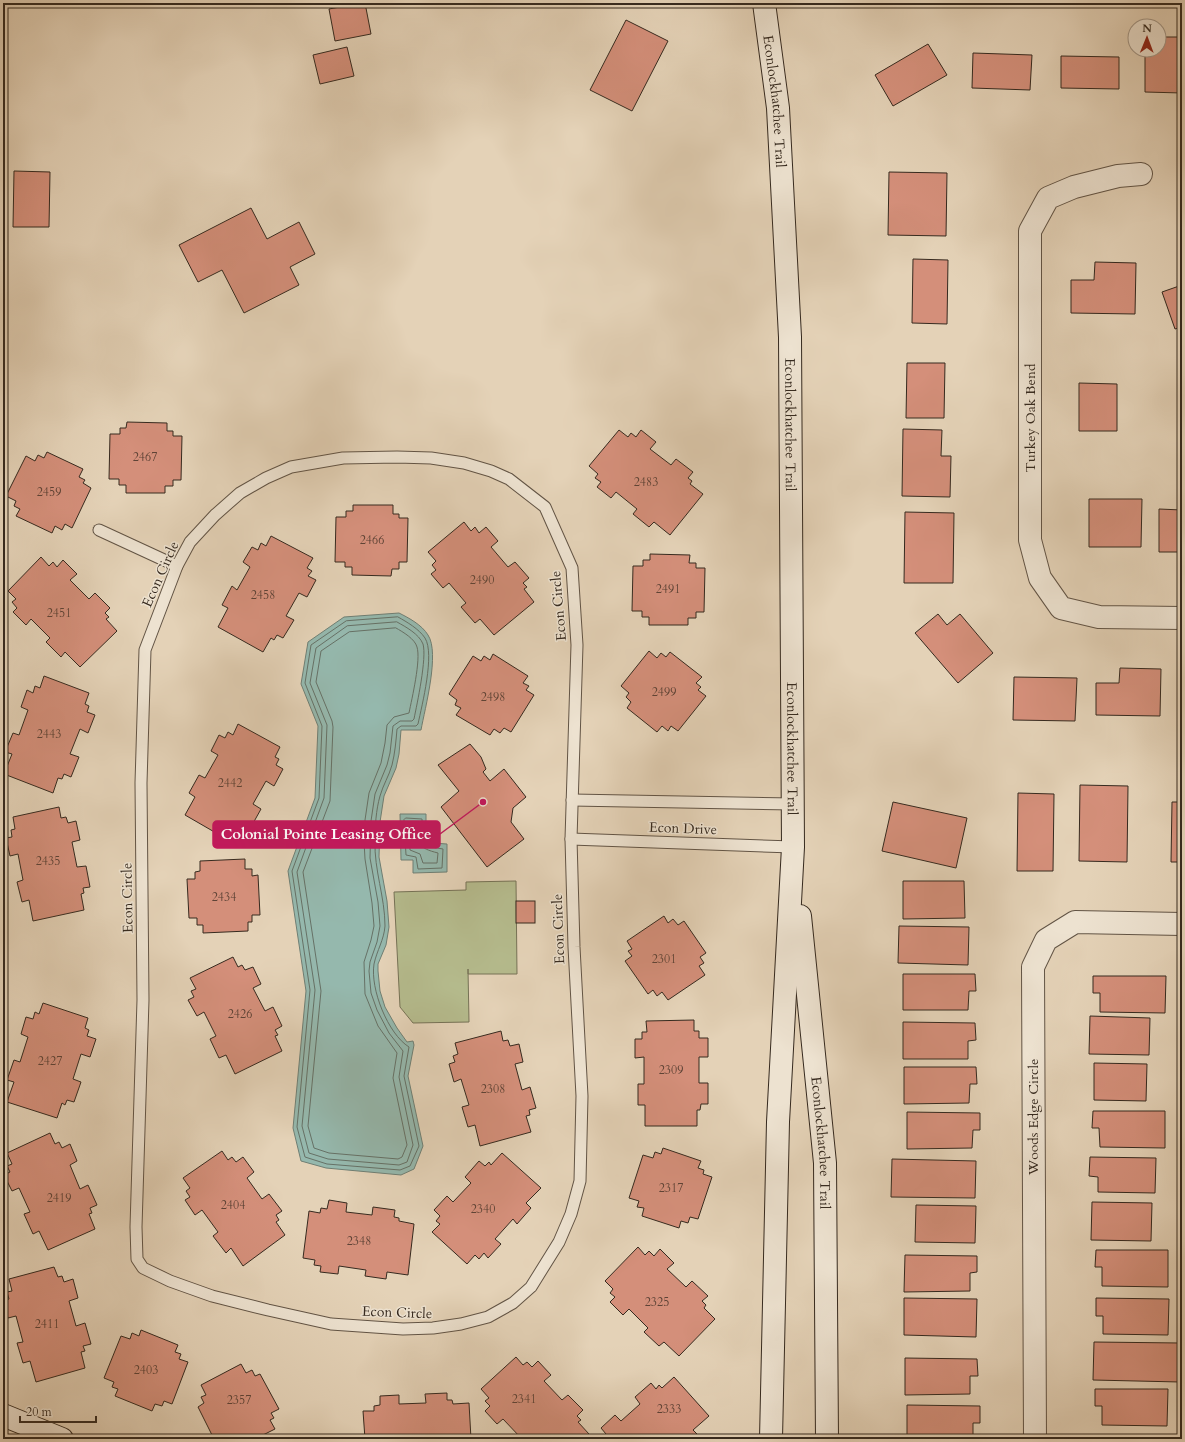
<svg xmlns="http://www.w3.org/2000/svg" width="1185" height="1442" viewBox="0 0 1185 1442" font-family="Cardo,serif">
<rect width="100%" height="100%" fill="#e4d2b7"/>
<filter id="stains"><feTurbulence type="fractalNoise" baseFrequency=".005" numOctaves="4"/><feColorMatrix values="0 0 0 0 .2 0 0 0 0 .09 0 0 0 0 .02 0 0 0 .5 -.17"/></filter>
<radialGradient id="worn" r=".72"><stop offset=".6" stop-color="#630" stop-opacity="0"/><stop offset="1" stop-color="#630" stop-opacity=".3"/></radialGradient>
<polygon fill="#b5bb8d" stroke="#767256" points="516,881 517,974 468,974 468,969 469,1022 413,1023 400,1007 394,892 466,890 466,882"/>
<g fill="#95b8ad" stroke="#6f7f74">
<path d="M399,613c10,5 23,12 29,22 12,18 -3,73 -7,95h-20l-2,24 -3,14 -12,28 -4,26 -1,35 8,44 2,26 -3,18 -8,19v7l2,20 5,16 12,21 10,14 6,-1 1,4 -6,31 15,70 -9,23 -13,6 -75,-7 -25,-7 -8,-33 13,-137 -18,-120 27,-73 3,-72 -17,-42 7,-42 36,-25z"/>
<polygon points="400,814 426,814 426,837 433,843 447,844 447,872 413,873 413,860 401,860"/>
</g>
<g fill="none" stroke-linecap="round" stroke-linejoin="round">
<g stroke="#667166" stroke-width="1">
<path d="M398,617c9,5 21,12 27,21 10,16 -3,67 -7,86l-2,2h-15l-4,3c-1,12 -2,24 -5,36 -3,11 -9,20 -12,31 -4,14 -5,30 -5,45 -1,29 10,56 10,85 -1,14 -8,24 -11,38 -4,25 14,70 35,83l-5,29 15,70 -9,20 -10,4 -73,-6 -22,-7 -8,-30 13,-137 -18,-119 27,-73 3,-72 -17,-43 6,-38 35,-24z"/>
<path d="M397,622c9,5 22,12 26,22 4,14 -6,60 -9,75l-2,2h-12l-7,5 -3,27 -3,12 -12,29 -4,27 -1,37 8,44 2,24 -3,16 -7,20 -1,9 2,22 6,17 12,23 14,18 -4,26 14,68 -6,17 -8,3 -71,-6 -19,-6 -7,-27 13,-136 -18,-118 27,-74 3,-73 -17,-42 6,-35 31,-22z"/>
<path d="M396,628c7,4 19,11 21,19 4,13 -5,51 -8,66l-15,4 -7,8 -2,18 -4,20 -12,30 -4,27 -1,21 1,18 7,44 2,23 -3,14 -7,22 1,32 13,32 19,27 -4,25 14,67 -5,12 -4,2 -69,-6 -15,-5 -6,-22 13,-135 -18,-119 27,-71 3,-74 -1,-6 -16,-39 5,-31 28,-19z"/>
<polygon points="406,818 422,819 423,840 431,847 443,849 442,868 418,869 416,857 406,855 404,820"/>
<path d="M411,823l6,1c0,20 1,24 21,29l-1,10h-14l-3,-9 -10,-4 -1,-25z"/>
</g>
</g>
<g fill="#d48f7a" stroke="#362a1f">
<polygon points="361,3 365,3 371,34 335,41 329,9"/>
<polygon points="626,20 668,41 632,111 590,90"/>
<polygon points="1159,37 1182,37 1182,93 1145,92 1145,50 1159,50"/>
<polygon points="928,44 947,75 893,106 875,75"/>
<polygon points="347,47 354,76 320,84 313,55"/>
<polygon points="973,53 1032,55 1030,90 972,88"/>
<polygon points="1061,56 1119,57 1119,89 1061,88"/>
<polygon points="14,171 50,172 49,227 13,227"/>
<polygon points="889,172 947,173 946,236 888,235"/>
<polygon points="251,208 267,239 299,222 315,254 290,267 299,285 244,313 222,270 198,282 179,245"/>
<polygon points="913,259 948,260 947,324 912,323"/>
<polygon points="1095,262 1136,263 1135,314 1071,313 1071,280 1094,280"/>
<polygon points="1182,285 1182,327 1175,329 1162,292"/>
<polygon points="907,363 945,363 944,418 906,418"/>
<polygon points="1079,383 1117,384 1117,431 1079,431"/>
<polygon points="127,422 167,423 167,431 173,431 173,436 182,436 181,480 173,480 173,486 165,486 165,493 126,493 126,485 119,485 119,479 109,479 110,434 120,434 120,428 126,428"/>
<polygon points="903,429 942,430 941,456 951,456 950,497 902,496"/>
<polygon points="619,430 628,437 631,433 636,437 641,430 656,442 650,449 671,465 676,459 693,472 688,478 692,481 690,484 703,494 670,535 654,522 649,527 633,514 637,509 616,492 611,498 597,487 601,482 595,478 598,474 589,466"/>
<polygon points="47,452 83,469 79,477 85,480 83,483 91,488 72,528 65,524 62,530 55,526 52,533 16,516 20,509 14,506 16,501 6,496 26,456 35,461 38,455 44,458"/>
<polygon points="1089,499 1142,499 1141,547 1089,547"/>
<polygon points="353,505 393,505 393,514 399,514 399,518 408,518 407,562 399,562 399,569 392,569 391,576 352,575 352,567 345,567 345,562 335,562 336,517 346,517 346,511 353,511"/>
<polygon points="1159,509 1182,510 1182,552 1159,552"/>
<polygon points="905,512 954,513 953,583 904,583"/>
<polygon points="464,522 471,531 475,527 479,533 486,527 498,541 491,547 508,567 515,562 529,578 523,583 527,587 524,589 534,602 494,635 480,619 475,623 461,607 466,603 449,583 443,588 431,574 436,570 432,565 436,561 428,552"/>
<polygon points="271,536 313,558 307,568 312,571 308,576 316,580 307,597 299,593 286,616 294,620 283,638 277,635 274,640 271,638 263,652 218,627 228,608 222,605 232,586 237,590 250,567 243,562 252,547 258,550 261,543 266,546"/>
<polygon points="650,554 690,555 689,563 696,563 696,568 705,568 704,612 696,612 696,618 688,618 688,625 649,625 649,617 642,617 642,611 632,611 633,566 643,566 643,560 650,560"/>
<polygon points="41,557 49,566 53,562 57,567 63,560 77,574 70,580 89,599 95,593 110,608 105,613 109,617 106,619 117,631 80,667 65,652 61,657 46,642 50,638 31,619 26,625 13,612 17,608 12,602 16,599 8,591"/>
<polygon points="938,614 947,625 960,614 993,653 958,683 915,633"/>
<polygon points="649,651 657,658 661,653 666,657 670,652 702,677 696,683 701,687 698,690 706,696 678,731 671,726 668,731 662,726 657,732 627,708 631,702 626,697 629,693 621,686"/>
<polygon points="493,654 528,676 523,683 529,686 526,690 534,695 511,732 504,728 500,733 494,729 490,735 456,715 461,708 455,705 457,700 449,694 473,656 481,661 484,656 490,660"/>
<polygon points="1120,668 1161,669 1160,716 1096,715 1096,683 1119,683"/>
<polygon points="44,676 89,693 85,704 89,706 87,712 95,715 88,733 80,729 70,754 79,757 71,777 64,774 62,779 58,778 53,793 4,774 12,754 5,752 13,733 19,735 28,710 21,707 27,690 33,693 35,686 40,688"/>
<polygon points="1180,676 1182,676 1182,725 1179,725"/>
<polygon points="1014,677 1077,678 1075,721 1013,720"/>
<polygon points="238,724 280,747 275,757 279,759 276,765 283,769 274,786 266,781 253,804 261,809 251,827 244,824 241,828 238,826 230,841 185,815 195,797 189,793 199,775 205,778 218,755 211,751 219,735 225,738 228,732 233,735"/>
<polygon points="470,744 481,757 486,769 483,772 490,781 504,769 526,797 513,808 511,822 524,839 487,867 441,807 459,791 438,765"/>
<polygon points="1080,785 1128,786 1127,862 1079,861"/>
<polygon points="1018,793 1054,794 1053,871 1017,871"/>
<polygon points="893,802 967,818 956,868 882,851"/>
<polygon points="1172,802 1182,802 1182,862 1171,862"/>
<polygon points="59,807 61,818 66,817 68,823 76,821 80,840 72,842 77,867 86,866 90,887 83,888 84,893 81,894 84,910 33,921 29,900 22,902 17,882 23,880 18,854 10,856 6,838 12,837 11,830 15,829 13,817"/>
<polygon points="245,859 245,869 252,869 252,876 258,875 260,915 252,915 252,922 248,922 248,931 203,933 203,925 197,925 197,918 189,918 187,879 195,879 195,872 200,871 200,861"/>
<polygon points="903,881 964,881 965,918 903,919"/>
<rect x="516" y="901" width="19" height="22"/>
<polygon points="664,916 668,923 673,919 678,925 684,921 706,953 700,957 704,963 699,966 705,975 668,1000 662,992 657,996 653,990 648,994 625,961 632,956 628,951 632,949 627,941"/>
<polygon points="899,926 969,927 968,965 898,963"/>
<polygon points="233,957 238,967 242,965 245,970 253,967 261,984 253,988 265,1011 273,1007 282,1026 275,1030 278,1035 275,1036 282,1051 235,1074 226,1055 219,1058 210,1039 216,1036 204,1012 197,1016 188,1000 194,997 191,991 196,989 190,978"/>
<polygon points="903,974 975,974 976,991 969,991 968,1010 903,1010"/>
<polygon points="1093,976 1166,976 1165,1013 1100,1012 1100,993 1093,993"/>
<polygon points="43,1003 88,1018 85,1028 89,1030 87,1036 96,1039 90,1057 81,1054 73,1079 81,1082 74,1102 67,1100 65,1105 62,1103 57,1118 7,1102 14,1082 7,1080 14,1060 20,1062 28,1037 21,1034 26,1017 33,1019 35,1012 39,1014"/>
<polygon points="1090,1016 1150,1018 1149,1055 1089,1054"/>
<polygon points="694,1020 694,1031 699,1031 699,1038 708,1038 708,1057 699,1057 699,1083 708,1083 708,1104 701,1104 700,1110 697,1110 697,1126 645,1126 645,1105 638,1105 638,1084 644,1084 644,1057 635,1058 635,1039 642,1039 642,1032 647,1032 646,1021"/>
<polygon points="903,1022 975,1023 976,1040 968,1041 968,1059 903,1059"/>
<polygon points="501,1031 503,1041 508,1040 510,1046 519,1044 523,1062 515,1064 522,1090 530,1087 536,1108 529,1110 530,1115 526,1116 531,1132 480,1146 475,1125 468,1127 462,1107 469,1105 461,1079 454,1082 449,1064 455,1062 453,1056 458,1054 455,1043"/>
<polygon points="1094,1063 1147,1064 1146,1101 1094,1100"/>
<polygon points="904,1067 976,1067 977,1084 970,1084 969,1103 904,1104"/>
<polygon points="1093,1111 1165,1111 1165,1148 1100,1147 1099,1128 1092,1128"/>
<polygon points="907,1112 980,1113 980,1130 973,1130 972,1148 907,1149"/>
<polygon points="50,1133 55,1144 59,1142 62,1148 70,1144 77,1161 70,1165 80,1189 88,1185 97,1205 90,1208 92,1213 89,1214 95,1229 48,1250 39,1231 33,1234 24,1214 30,1212 19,1188 12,1191 4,1175 10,1172 7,1166 12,1164 7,1153"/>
<polygon points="663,1148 701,1161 698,1168 704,1170 703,1174 712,1177 698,1219 690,1217 688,1223 681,1221 679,1228 642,1216 644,1208 637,1207 639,1201 629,1198 643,1155 653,1158 655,1152 661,1154"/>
<polygon points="222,1151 228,1160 232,1157 236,1162 243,1157 254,1172 247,1178 262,1199 269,1194 282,1211 276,1215 279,1220 276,1222 285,1235 243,1266 231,1248 226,1253 213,1236 218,1232 202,1210 195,1215 185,1200 190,1197 186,1191 190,1188 183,1178"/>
<polygon points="502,1153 541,1188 526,1203 531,1208 517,1224 513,1219 495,1239 501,1244 488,1258 484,1253 479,1259 475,1255 467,1264 432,1232 440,1224 436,1221 440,1216 434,1210 447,1196 453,1202 471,1183 465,1177 479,1161 485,1166 489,1162 491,1165"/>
<polygon points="1090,1157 1156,1158 1155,1193 1098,1192 1098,1177 1089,1176"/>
<polygon points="892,1159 976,1161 975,1198 891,1197"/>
<polygon points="329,1200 347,1203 346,1212 372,1215 373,1207 395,1210 394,1217 399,1218 399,1221 414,1224 408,1275 387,1272 386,1279 365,1276 366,1270 339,1266 338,1274 320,1272 321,1266 314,1265 315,1260 303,1258 309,1211 320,1213 321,1208 327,1209"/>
<polygon points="1092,1202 1152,1203 1151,1241 1091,1240"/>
<polygon points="916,1205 976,1206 975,1243 915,1242"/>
<polygon points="638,1247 645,1255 649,1251 654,1256 660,1249 674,1263 667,1269 686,1287 692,1281 708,1296 702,1301 706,1305 704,1308 715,1319 679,1356 664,1342 659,1346 644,1332 648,1328 629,1309 623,1315 610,1302 615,1297 610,1293 613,1289 605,1281"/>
<polygon points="1096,1250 1168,1250 1168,1287 1102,1286 1102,1267 1095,1267"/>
<polygon points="905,1255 977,1256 977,1272 970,1273 970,1291 904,1292"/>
<polygon points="54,1267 58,1277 62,1276 64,1282 73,1279 78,1298 69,1301 76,1326 85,1323 91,1344 83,1346 85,1351 81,1352 85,1368 36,1382 30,1361 23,1363 17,1343 23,1342 16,1316 8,1318 3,1301 9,1299 7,1292 12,1291 9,1279"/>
<polygon points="904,1298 977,1299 976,1337 904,1335"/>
<polygon points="1096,1298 1169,1299 1168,1335 1103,1334 1103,1316 1096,1316"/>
<polygon points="141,1330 178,1345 175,1352 181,1354 179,1359 188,1362 172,1404 164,1401 162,1406 155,1404 152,1411 115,1396 118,1389 112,1387 114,1382 104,1378 121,1336 130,1339 132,1333 139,1336"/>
<polygon points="1094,1342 1180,1343 1180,1382 1093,1380"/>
<polygon points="516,1357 523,1365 527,1362 532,1367 538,1361 551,1375 544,1381 562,1400 568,1395 583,1410 577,1416 581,1420 578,1422 589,1434 583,1439 520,1439 521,1438 503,1419 497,1424 485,1411 490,1406 485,1401 489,1398 481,1389"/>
<polygon points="905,1358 977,1359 978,1376 970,1376 970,1394 905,1395"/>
<polygon points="241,1364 246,1373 252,1370 255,1376 260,1374 279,1409 271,1413 274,1418 270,1420 275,1429 255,1439 214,1439 198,1407 204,1403 201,1397 206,1395 201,1385"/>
<polygon points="674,1377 709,1416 693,1430 698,1435 693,1439 602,1439 602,1438 606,1434 601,1428 615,1415 621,1421 640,1404 635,1397 651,1383 656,1389 659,1385 662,1388"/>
<polygon points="1095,1389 1168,1389 1167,1426 1102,1425 1102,1406 1095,1406"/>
<polygon points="447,1393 447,1400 452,1400 453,1404 469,1403 471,1439 365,1439 363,1411 374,1411 374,1406 380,1405 380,1396 399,1395 399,1404 426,1403 425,1394"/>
<polygon points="907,1405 980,1406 980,1423 973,1423 973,1439 907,1439"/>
<polygon points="1095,1435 1159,1436 1159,1439 1095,1439"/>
</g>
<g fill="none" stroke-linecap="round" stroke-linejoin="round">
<g stroke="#625445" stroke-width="13">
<g id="lane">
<polygon points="397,457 431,458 464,463 491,471 509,479 545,507 572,568 577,645 571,839 574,947 582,1096 580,1181 571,1214 559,1242 531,1287 513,1303 488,1317 461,1324 433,1328 403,1329 331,1324 268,1310 212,1296 170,1281 143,1268 137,1259 136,1227 143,1000 141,783 145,650 177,566 190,542 215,515 240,493 266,478 291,467 343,458"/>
<polyline points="99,530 177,566"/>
<polyline points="572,800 793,804"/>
<polyline points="571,839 793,847"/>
</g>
</g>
<g stroke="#625445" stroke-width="24">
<g id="street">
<polyline points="1141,174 1118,176 1074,187 1048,198 1030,231 1030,540 1040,578 1061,608 1099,617 1182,618"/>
<polyline points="1035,1439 1033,967 1046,940 1075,922 1182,924"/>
</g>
</g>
<g stroke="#362a1f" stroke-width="24">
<g id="secondary">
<path id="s1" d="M764,3l14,105 12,229 3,510 -15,275 -7,317"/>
<path id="s2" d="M800,916l25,247 2,276"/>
<polyline points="3,1415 62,1439"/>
</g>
</g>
<use href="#lane" stroke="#ede2d0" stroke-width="11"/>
<use href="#street" stroke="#ede2d0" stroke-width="22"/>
<use href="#secondary" stroke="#ede2d0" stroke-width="22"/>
</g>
<g text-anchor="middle" stroke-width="3" stroke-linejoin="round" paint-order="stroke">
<g font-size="12" fill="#5e4336">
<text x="145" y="461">2467</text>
<text x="646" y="486">2483</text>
<text x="49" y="496">2459</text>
<text x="372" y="544">2466</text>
<text x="482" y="584">2490</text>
<text x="668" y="593">2491</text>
<text x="263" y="599">2458</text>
<text x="59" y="617">2451</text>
<text x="664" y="696">2499</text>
<text x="493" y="701">2498</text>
<text x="49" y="738">2443</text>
<text x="230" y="787">2442</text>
<text x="48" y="865">2435</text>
<text x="224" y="901">2434</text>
<text x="664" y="963">2301</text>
<text x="240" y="1018">2426</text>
<text x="50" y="1065">2427</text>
<text x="671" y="1074">2309</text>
<text x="493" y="1093">2308</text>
<text x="671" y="1192">2317</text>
<text x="59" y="1202">2419</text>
<text x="233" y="1209">2404</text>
<text x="483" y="1213">2340</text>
<text x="359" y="1245">2348</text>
<text x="657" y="1306">2325</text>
<text x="47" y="1328">2411</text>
<text x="146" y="1374">2403</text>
<text x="524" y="1403">2341</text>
<text x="239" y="1404">2357</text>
<text x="669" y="1413">2333</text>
</g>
<g font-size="14" fill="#362a1f" stroke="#ede2d0">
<text dy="5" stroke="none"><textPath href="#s1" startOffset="99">Econlockhatchee Trail</textPath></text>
<text transform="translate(1030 418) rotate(-90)" y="5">Turkey Oak Bend</text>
<text dy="5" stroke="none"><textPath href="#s1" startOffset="423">Econlockhatchee Trail</textPath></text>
<text transform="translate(160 574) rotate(-66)" y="5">Econ Circle</text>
<text transform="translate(558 606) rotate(-95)" y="5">Econ Circle</text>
<text dy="5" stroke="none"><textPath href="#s1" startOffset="747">Econlockhatchee Trail</textPath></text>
<text transform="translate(683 828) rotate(2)" y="5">Econ Drive</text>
<text transform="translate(127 898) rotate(-91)" y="5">Econ Circle</text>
<text transform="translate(558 929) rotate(-92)" y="5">Econ Circle</text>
<text transform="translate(1033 1117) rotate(-90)" y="5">Woods Edge Circle</text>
<text dy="5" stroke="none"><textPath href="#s2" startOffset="228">Econlockhatchee Trail</textPath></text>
<text transform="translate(397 1312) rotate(2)" y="5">Econ Circle</text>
</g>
</g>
<path fill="none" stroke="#c2185b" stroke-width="1.5" d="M483 802L440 834"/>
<circle fill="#c2185b" stroke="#ede2d0" stroke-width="1.5" cx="483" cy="802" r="4"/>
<rect fill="#c2185b" stroke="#c2185b" stroke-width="1.5" x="213" y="821" width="227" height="27" rx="4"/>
<g font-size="15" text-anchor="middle" font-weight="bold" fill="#fff">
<text x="326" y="839">Colonial Pointe Leasing Office</text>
</g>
<rect width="1185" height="1442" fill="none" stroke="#e4d2b7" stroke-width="16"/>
<rect x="4" y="4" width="1177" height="1434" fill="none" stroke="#362a1f" stroke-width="2"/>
<rect x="8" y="8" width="1169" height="1426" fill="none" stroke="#362a1f"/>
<g transform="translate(1147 38) rotate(1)"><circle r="19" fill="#ede2d0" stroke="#a49889"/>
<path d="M0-3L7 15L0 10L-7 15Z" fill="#8f2418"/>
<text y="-6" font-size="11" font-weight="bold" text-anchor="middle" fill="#362a1f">N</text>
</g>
<path d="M20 1416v6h76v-6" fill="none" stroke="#362a1f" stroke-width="2"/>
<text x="26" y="1416" font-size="12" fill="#362a1f" stroke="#ede2d0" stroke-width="3" paint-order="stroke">20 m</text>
<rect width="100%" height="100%" filter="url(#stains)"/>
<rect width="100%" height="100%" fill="url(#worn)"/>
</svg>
